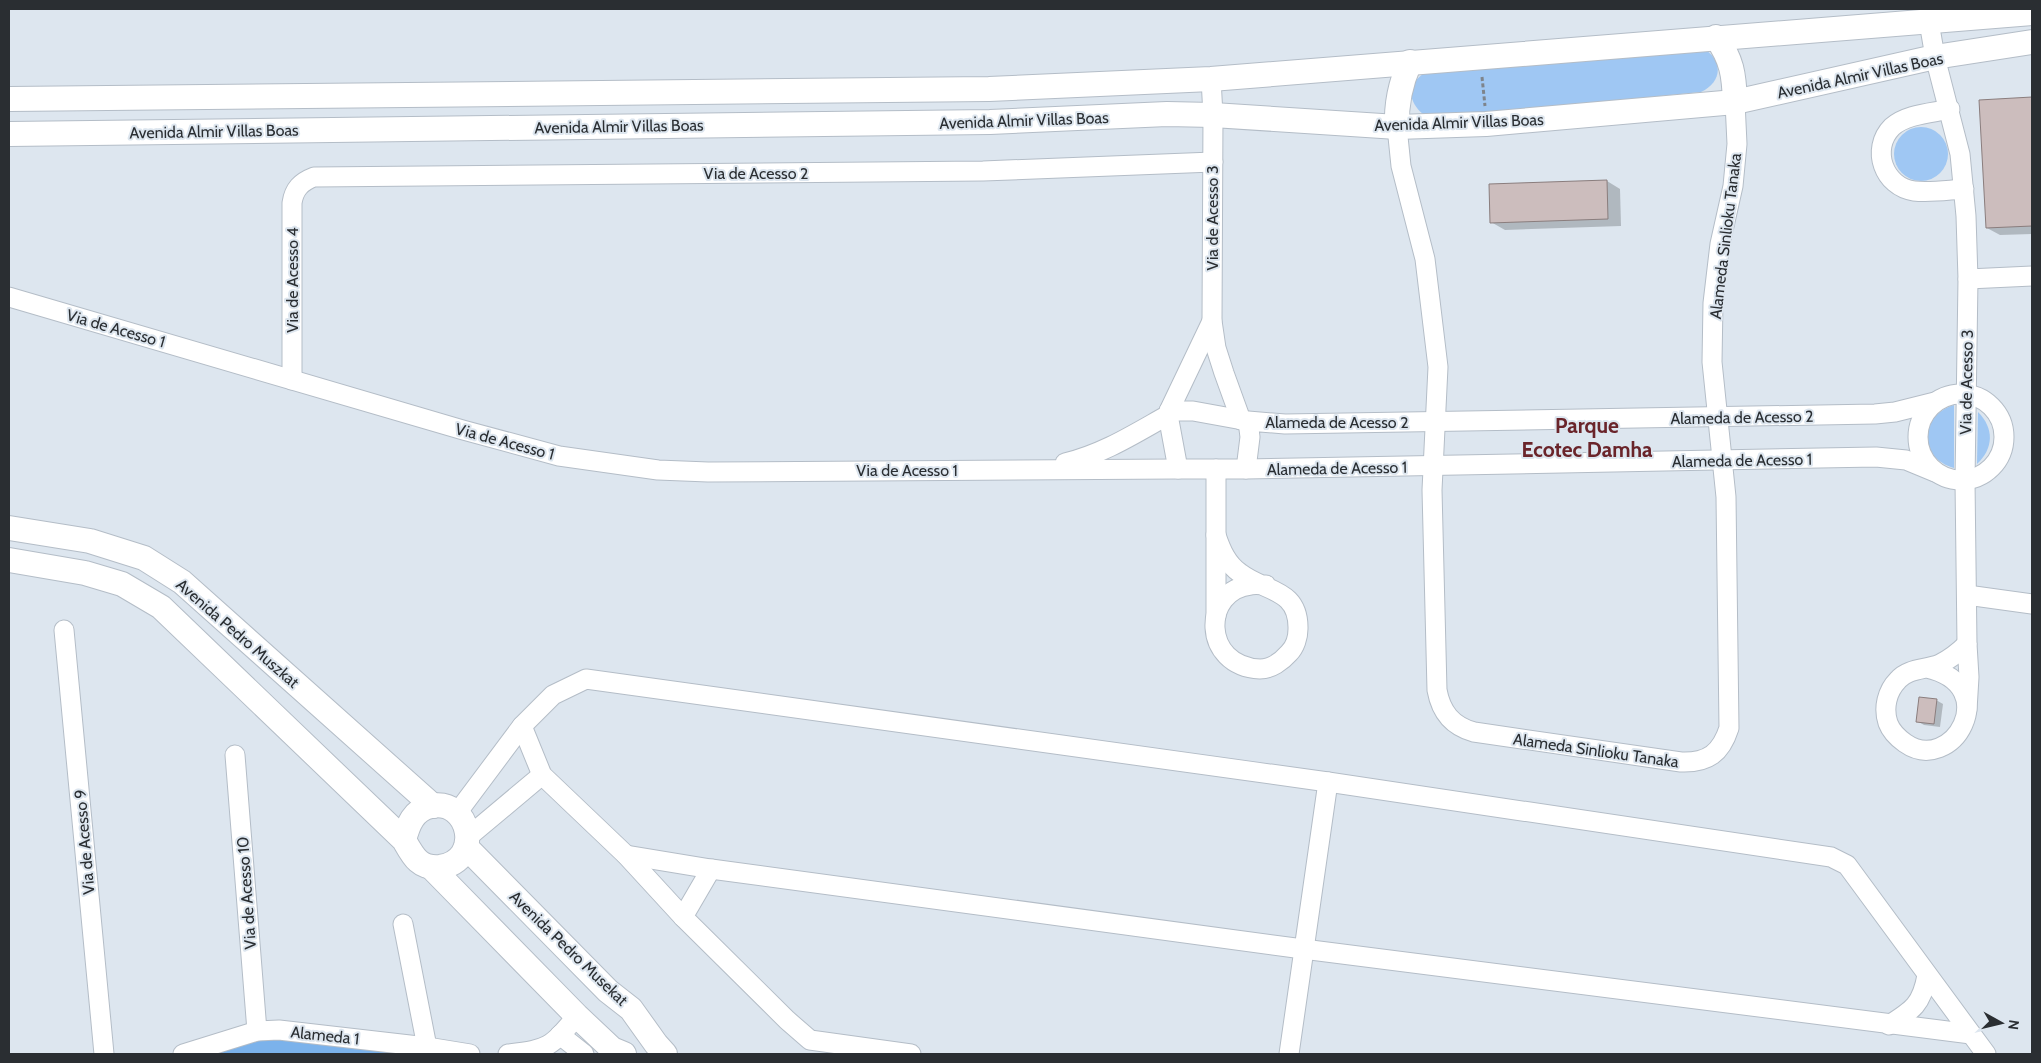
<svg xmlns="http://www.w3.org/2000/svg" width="2041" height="1063" viewBox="0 0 2041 1063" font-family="Cabin,sans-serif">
<rect width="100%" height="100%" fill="#dde6ef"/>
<g fill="#9fc7f3">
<path d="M1703,48c21,13 19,34 -2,44l-201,20 -77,2c-16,-13 -16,-31 3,-42z"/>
<circle cx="1921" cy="154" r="27"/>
<path d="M1954,405v63c-36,-10 -36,-52 0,-63z"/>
<path d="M1978,412c16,16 16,36 -1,52z"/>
</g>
<polygon fill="#7bb2eb" points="260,1037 418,1054 209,1054"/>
<g fill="#0003">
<polygon points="2032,98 2032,234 2000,235 1987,228 1980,101"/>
<polygon points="1607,181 1620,189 1621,226 1505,230 1491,222"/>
<polygon points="1936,700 1943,704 1940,727 1924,725 1917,721"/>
</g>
<g fill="#ccbdbd" stroke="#8a7d7d">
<polygon points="2032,97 2032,226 1986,228 1979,100"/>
<polygon points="1607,180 1608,219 1490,223 1489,184"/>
<polygon points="1919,697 1937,699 1934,724 1916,722"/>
</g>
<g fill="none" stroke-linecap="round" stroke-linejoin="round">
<g stroke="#b4bdc7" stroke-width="21">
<g id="minor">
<polyline points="1929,22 1935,57 1960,154 1966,216 1968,279 1965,481 1967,644 1969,677 1967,710"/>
<polyline points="1211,79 1213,115 1212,321 1216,348 1224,373 1241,420"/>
<path d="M1950,109c-18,4 -44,5 -58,18 -22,22 -8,60 22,64 16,2 34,-1 50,-2"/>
<path d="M1397,127l4,39 24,93 13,108 -6,123 5,200c4,22 15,36 37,42l207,30c27,1 40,-9 48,-34l-3,-231 -14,-135 1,-59 7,-59 13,-58 4,-42 -2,-42"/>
<polyline points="1968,279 2032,276"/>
<polyline points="9,297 463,430 559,456 658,470 708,472 1178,469"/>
<path d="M292,380v-177c2,-14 9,-21 22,-26l669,-6 230,-9"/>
<circle cx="1961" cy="437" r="43"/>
<polyline points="1169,411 1212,321"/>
<polyline points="1248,421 1250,437 1246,469 1178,469 1168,415 1169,411 1193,411 1248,421 1285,424 1875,414 1895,412 1935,402"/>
<path d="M1065,463c38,-9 69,-29 103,-48"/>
<polyline points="1246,469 1876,457 1906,460 1935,472"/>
<path d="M1216,535c5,15 11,29 24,38 24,19 59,15 58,56 0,8 -3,18 -9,24 -7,8 -18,16 -29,16 -59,-3 -58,-79 -9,-84 5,-1 10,0 15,0"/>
<polyline points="1967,595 2032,604"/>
<polyline points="1216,616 1216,469"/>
<polyline points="64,630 104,1054"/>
<path d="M1927,668c78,18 25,108 -22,75 -7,-5 -14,-12 -17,-20 -5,-15 -1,-32 10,-43 10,-12 28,-10 42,-16 10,-5 19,-12 27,-20"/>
<polyline points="522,726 542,775 626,855 683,917 787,1020 810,1040 911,1054"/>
<polyline points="235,755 257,1031"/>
<polyline points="457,813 522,726 553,695 586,679 1328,782 1831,857 1847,865 1986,1054"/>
<polyline points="468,837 542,775"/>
<polyline points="626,855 711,869 1303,949 1971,1034"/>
<polyline points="683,917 711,869"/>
<polyline points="403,924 427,1047"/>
<path d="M1889,1025c24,-15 33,-21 38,-50"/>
<polyline points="560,1035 584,1054"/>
<polyline points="183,1054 257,1031 279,1030 427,1047 470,1054"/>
<path d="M508,1054c41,-5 42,-6 69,-38"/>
<polyline points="1289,1054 1328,782"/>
</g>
</g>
<g stroke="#b4bdc7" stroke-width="26">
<g id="tertiary">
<path d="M1716,37c16,23 18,37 19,65"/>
<polyline points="9,99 989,89 1211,79 2032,13"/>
<path d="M1397,127c-1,-23 3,-43 13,-65"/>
<polyline points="9,134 990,122 1167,114 1213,115 1397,127 1486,124 1735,102 1935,57 2032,42"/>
<polyline points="9,528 90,541 144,558 182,582 433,806"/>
<path d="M9,560l76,13 37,11 39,23 243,233c9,16 15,29 36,27 44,-6 30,-69 -9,-61 -18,4 -23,19 -27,34"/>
<polyline points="466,847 608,991 631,1009 656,1044 665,1054"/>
<polyline points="432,868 577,1016 612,1049 624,1054"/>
</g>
</g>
<polyline stroke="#7e848b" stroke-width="3" stroke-dasharray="4 2.5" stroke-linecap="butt" points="1482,77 1485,106"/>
<use href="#minor" stroke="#fff" stroke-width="19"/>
<use href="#tertiary" stroke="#fff" stroke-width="24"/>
</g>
<g text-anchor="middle" stroke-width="4" stroke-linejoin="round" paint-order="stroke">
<g font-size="16" fill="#2a2e32" stroke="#dde6ef">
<text transform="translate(1860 75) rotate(-12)" y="6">Avenida Almir Villas Boas</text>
<text transform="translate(1024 120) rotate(-2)" y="6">Avenida Almir Villas Boas</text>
<text transform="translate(1459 122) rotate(-2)" y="6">Avenida Almir Villas Boas</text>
<text transform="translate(619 126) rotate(-1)" y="6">Avenida Almir Villas Boas</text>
<text transform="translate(214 131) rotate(-1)" y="6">Avenida Almir Villas Boas</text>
<text x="756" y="179">Via de Acesso 2</text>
<text transform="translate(1212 218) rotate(-90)" y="6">Via de Acesso 3</text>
<text transform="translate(1725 236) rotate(-83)" y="6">Alameda Sinlioku Tanaka</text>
<text transform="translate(292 280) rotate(-90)" y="6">Via de Acesso 4</text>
<text transform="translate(116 328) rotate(16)" y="6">Via de Acesso 1</text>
<text transform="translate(1966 382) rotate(-89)" y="6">Via de Acesso 3</text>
<text transform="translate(1742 417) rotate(-1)" y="6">Alameda de Acesso 2</text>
<text x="1337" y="428">Alameda de Acesso 2</text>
<text transform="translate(505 441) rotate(15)" y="6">Via de Acesso 1</text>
<text transform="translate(1742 460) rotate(-1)" y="6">Alameda de Acesso 1</text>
<text transform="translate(1337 468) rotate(-1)" y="6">Alameda de Acesso 1</text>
<text x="907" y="476">Via de Acesso 1</text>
<text transform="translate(238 633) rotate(41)" y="6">Avenida Pedro Muszkat</text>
<text transform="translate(1596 750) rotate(8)" y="6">Alameda Sinlioku Tanaka</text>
<text transform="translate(84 842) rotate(-95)" y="6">Via de Acesso 9</text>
<text transform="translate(246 893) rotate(-94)" y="6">Via de Acesso 10</text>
<text transform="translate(569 948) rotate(44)" y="6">Avenida Pedro Musekat</text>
<text transform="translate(325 1035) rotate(6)" y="6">Alameda 1</text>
</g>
<g font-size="21" font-weight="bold" fill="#6a242a" stroke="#dde6ef">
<text x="1587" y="433">Parque<tspan x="1587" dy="24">Ecotec Damha</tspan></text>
</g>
</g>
<rect width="2041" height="1063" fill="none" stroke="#2a2e32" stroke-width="20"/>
<g transform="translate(2001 1023) rotate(98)" stroke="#dde6ef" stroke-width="4" paint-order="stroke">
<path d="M0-4L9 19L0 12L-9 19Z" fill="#2a2e32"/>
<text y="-8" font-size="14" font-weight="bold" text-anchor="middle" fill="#2a2e32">N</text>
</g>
</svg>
